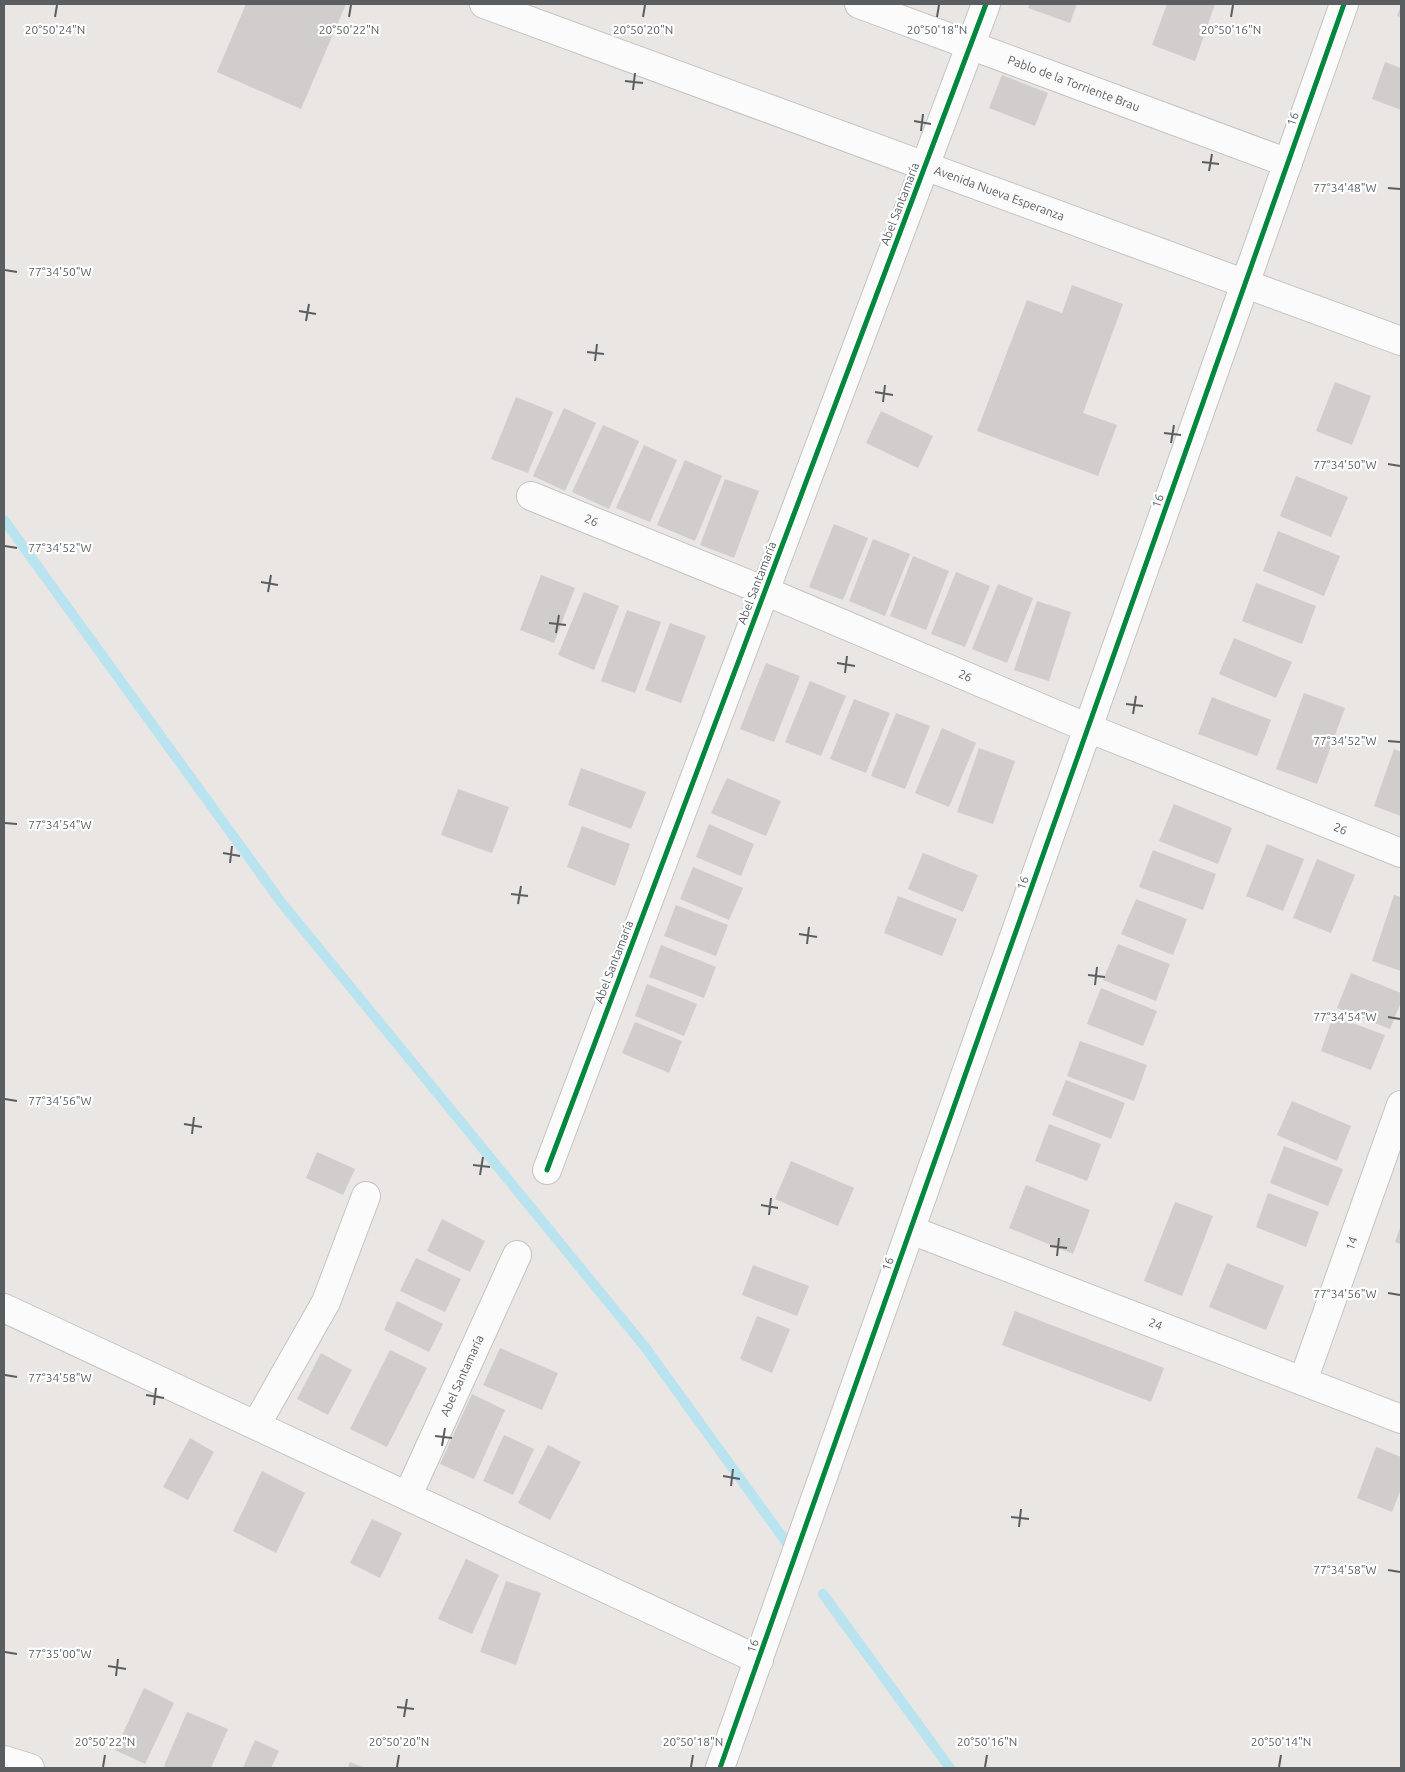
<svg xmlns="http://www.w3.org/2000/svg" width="1405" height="1772" viewBox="0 0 1405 1772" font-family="Ubuntu,sans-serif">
<rect width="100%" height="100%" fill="#e9e6e3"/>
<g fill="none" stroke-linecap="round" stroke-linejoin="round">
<g stroke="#bae3f0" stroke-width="10">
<polyline points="4,520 281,902 645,1347 789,1546"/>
<polyline points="823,1594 950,1768"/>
</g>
</g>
<g fill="#d0cdcc">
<polygon points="246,4 346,4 301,109 217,72"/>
<polygon points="1030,4 1077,4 1070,23 1028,8"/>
<polygon points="1167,4 1215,4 1195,61 1152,45"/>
<polygon points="1401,5 1401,17 1397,16"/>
<polygon points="1385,62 1401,68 1401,110 1372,99"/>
<polygon points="1002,75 1048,93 1035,126 989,108"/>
<polygon points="1072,285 1123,304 1083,413 1117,425 1098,476 977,431 1027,300 1062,313"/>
<polygon points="1335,382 1371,396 1352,445 1316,431"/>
<polygon points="516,397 553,412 528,473 491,459"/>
<polygon points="564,408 596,423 565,491 533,476"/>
<polygon points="881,411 933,436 918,468 866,443"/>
<polygon points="603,425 639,441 609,509 572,492"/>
<polygon points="644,445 677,460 650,522 616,508"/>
<polygon points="685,460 722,476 695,541 657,525"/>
<polygon points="1296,476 1348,497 1331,537 1280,516"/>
<polygon points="725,479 759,491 734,558 700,545"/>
<polygon points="834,524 868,538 843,600 809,587"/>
<polygon points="1278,531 1340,556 1324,596 1263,571"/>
<polygon points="873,539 910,554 885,616 849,601"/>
<polygon points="913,556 949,571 926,630 890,616"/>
<polygon points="956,572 990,586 965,647 931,634"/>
<polygon points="541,575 575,588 554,643 520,630"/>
<polygon points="1256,583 1316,606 1302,644 1242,621"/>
<polygon points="998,584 1033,598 1007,663 972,649"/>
<polygon points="584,592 619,606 594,670 558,655"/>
<polygon points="1037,601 1071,612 1049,681 1014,670"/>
<polygon points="627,610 661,622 635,693 601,681"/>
<polygon points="670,623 706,636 681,703 645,690"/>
<polygon points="1234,638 1292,662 1276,698 1219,674"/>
<polygon points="766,663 800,676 774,742 740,729"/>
<polygon points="810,681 846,696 821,756 785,742"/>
<polygon points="1304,693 1345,708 1317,784 1276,769"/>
<polygon points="1212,697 1271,720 1257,756 1198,734"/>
<polygon points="854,699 890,713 866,773 830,759"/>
<polygon points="896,713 930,726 905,789 871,776"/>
<polygon points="942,728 976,743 949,807 915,793"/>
<polygon points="979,748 1015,761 993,824 957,812"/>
<polygon points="1394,749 1401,752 1401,816 1374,806"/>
<polygon points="581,768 646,792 631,829 568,805"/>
<polygon points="727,778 781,801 766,836 711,813"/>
<polygon points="458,789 509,807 492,853 441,835"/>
<polygon points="1174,804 1232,828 1218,864 1159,841"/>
<polygon points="709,824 754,844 741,876 696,857"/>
<polygon points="582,826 630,844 615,886 567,867"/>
<polygon points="1267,844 1304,859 1283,911 1246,896"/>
<polygon points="1153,850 1216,874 1203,910 1139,887"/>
<polygon points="923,853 978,875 963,912 908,889"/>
<polygon points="1317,859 1355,875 1331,933 1293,918"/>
<polygon points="693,867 743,888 729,920 680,899"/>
<polygon points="1394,895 1401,897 1401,971 1372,961"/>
<polygon points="898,896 957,919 942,956 884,933"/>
<polygon points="1136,899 1187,919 1173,955 1121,934"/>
<polygon points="676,905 728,925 716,956 664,936"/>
<polygon points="1118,944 1170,964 1156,1001 1103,980"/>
<polygon points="661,945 716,967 704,998 649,977"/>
<polygon points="1351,973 1401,993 1401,1002 1390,1029 1337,1008"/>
<polygon points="647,984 697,1004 684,1036 635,1016"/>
<polygon points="1101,988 1157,1011 1143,1046 1087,1024"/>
<polygon points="1333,1016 1385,1035 1371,1070 1321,1051"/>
<polygon points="635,1022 682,1041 669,1073 622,1053"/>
<polygon points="1080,1041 1147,1065 1134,1101 1067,1076"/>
<polygon points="1066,1080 1125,1103 1111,1139 1052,1115"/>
<polygon points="1292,1101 1351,1126 1337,1161 1277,1135"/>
<polygon points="1049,1124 1101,1144 1087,1181 1035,1161"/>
<polygon points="1284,1146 1343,1169 1328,1206 1270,1183"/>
<polygon points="317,1152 355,1169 343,1195 306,1178"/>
<polygon points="791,1161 854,1188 838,1226 775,1199"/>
<polygon points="1026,1185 1090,1210 1073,1254 1009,1228"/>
<polygon points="1268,1193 1319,1212 1306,1247 1256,1227"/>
<polygon points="1175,1202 1213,1216 1182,1296 1144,1281"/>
<polygon points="442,1219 485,1241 470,1272 427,1251"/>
<polygon points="1401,1225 1401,1244 1395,1242"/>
<polygon points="416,1258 461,1279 445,1312 400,1291"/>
<polygon points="1227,1263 1284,1286 1266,1330 1209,1307"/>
<polygon points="753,1265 809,1286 797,1316 742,1295"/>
<polygon points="397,1301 443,1324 429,1352 384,1330"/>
<polygon points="1015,1311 1164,1368 1151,1402 1002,1345"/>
<polygon points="757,1316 790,1329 772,1373 740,1359"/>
<polygon points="500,1348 558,1373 542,1410 483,1385"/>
<polygon points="390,1350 427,1368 387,1447 350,1429"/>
<polygon points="321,1353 352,1370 328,1415 297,1399"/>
<polygon points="472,1394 505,1410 474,1479 440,1464"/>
<polygon points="504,1435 534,1449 513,1495 483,1481"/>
<polygon points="190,1438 214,1452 188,1500 163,1487"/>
<polygon points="548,1445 581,1462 550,1520 518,1503"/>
<polygon points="1376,1447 1401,1457 1401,1489 1392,1512 1357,1498"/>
<polygon points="262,1471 305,1493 276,1553 233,1531"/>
<polygon points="372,1519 402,1533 380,1578 350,1563"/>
<polygon points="466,1559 499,1575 472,1634 438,1619"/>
<polygon points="506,1581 541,1593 516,1665 480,1652"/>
<polygon points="144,1688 174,1703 145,1764 115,1750"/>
<polygon points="187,1712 228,1729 211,1768 169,1768 164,1766"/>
<polygon points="255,1740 279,1751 271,1768 243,1768"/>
<polygon points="350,1762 365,1768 348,1768"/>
</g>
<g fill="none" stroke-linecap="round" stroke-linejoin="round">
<g stroke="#c3c4c3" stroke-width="30">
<g id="street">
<path id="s1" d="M484,4l917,337"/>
<path id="s2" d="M859,4l429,159"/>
<path id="s3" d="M531,496l234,95 323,137 313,125"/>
<polyline points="547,1170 986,4"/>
<path id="s4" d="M911,1230l490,189"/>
<polyline points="4,1308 759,1660"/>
<path id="s5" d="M1303,1381l98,-276"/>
<polyline points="256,1425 326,1302 366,1196"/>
<path id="s6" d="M408,1495l109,-240"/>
<polyline points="4,1760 30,1768"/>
<polyline points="720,1768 1344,4"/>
</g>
</g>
<use href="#street" stroke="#fcfbfb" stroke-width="28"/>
<g stroke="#fff" stroke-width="8">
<g id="cycleway">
<polyline points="547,1170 986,4"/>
<polyline points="720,1768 1344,4"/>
</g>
</g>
<use href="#cycleway" stroke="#00873e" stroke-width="5"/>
</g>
<path fill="none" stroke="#5a5e61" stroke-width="2" d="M55,17l2,-12M349,17l2,-12M643,17l2,-12M937,17l2,-12M1231,17l2,-12M625,81l18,2M633,90l2,-17M914,121l17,3M921,131l2,-17M1202,162l17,2M1209,171l3,-17M1388,188l12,1M5,270l12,2M299,311l17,3M306,321l3,-17M587,352l17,2M595,361l2,-17M875,392l18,3M883,402l2,-17M1164,433l17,2M1171,443l3,-18M1388,464l12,2M5,546l12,2M261,582l17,3M268,592l3,-17M549,623l17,2M556,633l3,-18M837,663l18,3M845,673l2,-17M1126,704l17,2M1133,714l3,-18M1388,741l12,1M5,823l12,1M223,853l17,3M230,863l2,-17M511,894l17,2M518,904l3,-18M799,934l18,3M807,944l2,-17M1088,975l17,2M1095,985l2,-18M1388,1017l12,2M5,1099l12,2M184,1124l18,3M192,1134l2,-17M473,1165l17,2M480,1175l3,-18M761,1205l17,3M769,1215l2,-17M1050,1246l17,2M1057,1256l2,-18M1388,1293l12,2M5,1375l12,2M146,1395l18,3M154,1405l2,-17M435,1436l17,2M442,1446l3,-18M723,1476l17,3M731,1486l2,-17M1011,1517l18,2M1019,1527l2,-18M1388,1570l12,2M5,1652l12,2M108,1666l18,3M116,1676l2,-17M397,1707l17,2M404,1717l3,-18M103,1767l2,-12M397,1767l2,-12M691,1767l2,-12M985,1767l2,-12M1279,1767l2,-12"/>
<g text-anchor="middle" stroke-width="4.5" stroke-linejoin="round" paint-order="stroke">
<g font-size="12" fill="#5a5e61" stroke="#fff">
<text dy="4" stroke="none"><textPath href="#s2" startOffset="229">Pablo de la Torriente Brau</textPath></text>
<text transform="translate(1293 119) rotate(-71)" y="4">16</text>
<text dy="4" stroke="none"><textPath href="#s1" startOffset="549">Avenida Nueva Esperanza</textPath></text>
<text transform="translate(900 204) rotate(-69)" y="4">Abel Santamaría</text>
<text transform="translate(1158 501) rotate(-71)" y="4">16</text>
<text dy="4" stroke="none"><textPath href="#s3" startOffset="65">26</textPath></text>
<text transform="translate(757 583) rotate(-69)" y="4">Abel Santamaría</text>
<text dy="4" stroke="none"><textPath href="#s3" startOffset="470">26</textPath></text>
<text dy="4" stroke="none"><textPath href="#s3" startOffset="875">26</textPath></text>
<text transform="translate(1023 883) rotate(-71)" y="4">16</text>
<text transform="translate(614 962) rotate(-69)" y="4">Abel Santamaría</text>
<text dy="4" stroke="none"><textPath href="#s5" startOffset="146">14</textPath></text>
<text transform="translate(888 1264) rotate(-71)" y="4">16</text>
<text dy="4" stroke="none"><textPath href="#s4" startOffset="262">24</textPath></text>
<text dy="4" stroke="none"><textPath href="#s6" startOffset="131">Abel Santamaría</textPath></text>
<text transform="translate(753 1646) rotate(-71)" y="4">16</text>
</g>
</g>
<g font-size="12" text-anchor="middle" fill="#5a5e61" stroke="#fff" stroke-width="4.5" stroke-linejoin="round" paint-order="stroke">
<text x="55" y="34">20°50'24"N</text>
<text x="349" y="34">20°50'22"N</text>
<text x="643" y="34">20°50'20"N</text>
<text x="937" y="34">20°50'18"N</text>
<text x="1231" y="34">20°50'16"N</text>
<text x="1345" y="192">77°34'48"W</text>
<text x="60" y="276">77°34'50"W</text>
<text x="1345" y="469">77°34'50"W</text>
<text x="60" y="552">77°34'52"W</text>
<text x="1345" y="745">77°34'52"W</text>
<text x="60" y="829">77°34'54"W</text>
<text x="1345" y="1021">77°34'54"W</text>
<text x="60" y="1105">77°34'56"W</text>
<text x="1345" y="1298">77°34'56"W</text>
<text x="60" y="1382">77°34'58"W</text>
<text x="1345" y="1574">77°34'58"W</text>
<text x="60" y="1658">77°35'00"W</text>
<text x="105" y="1746">20°50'22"N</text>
<text x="399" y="1746">20°50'20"N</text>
<text x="693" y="1746">20°50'18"N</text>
<text x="987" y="1746">20°50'16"N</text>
<text x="1281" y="1746">20°50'14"N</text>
</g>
<rect width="1405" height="1772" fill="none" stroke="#5a5e61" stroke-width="10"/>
</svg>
